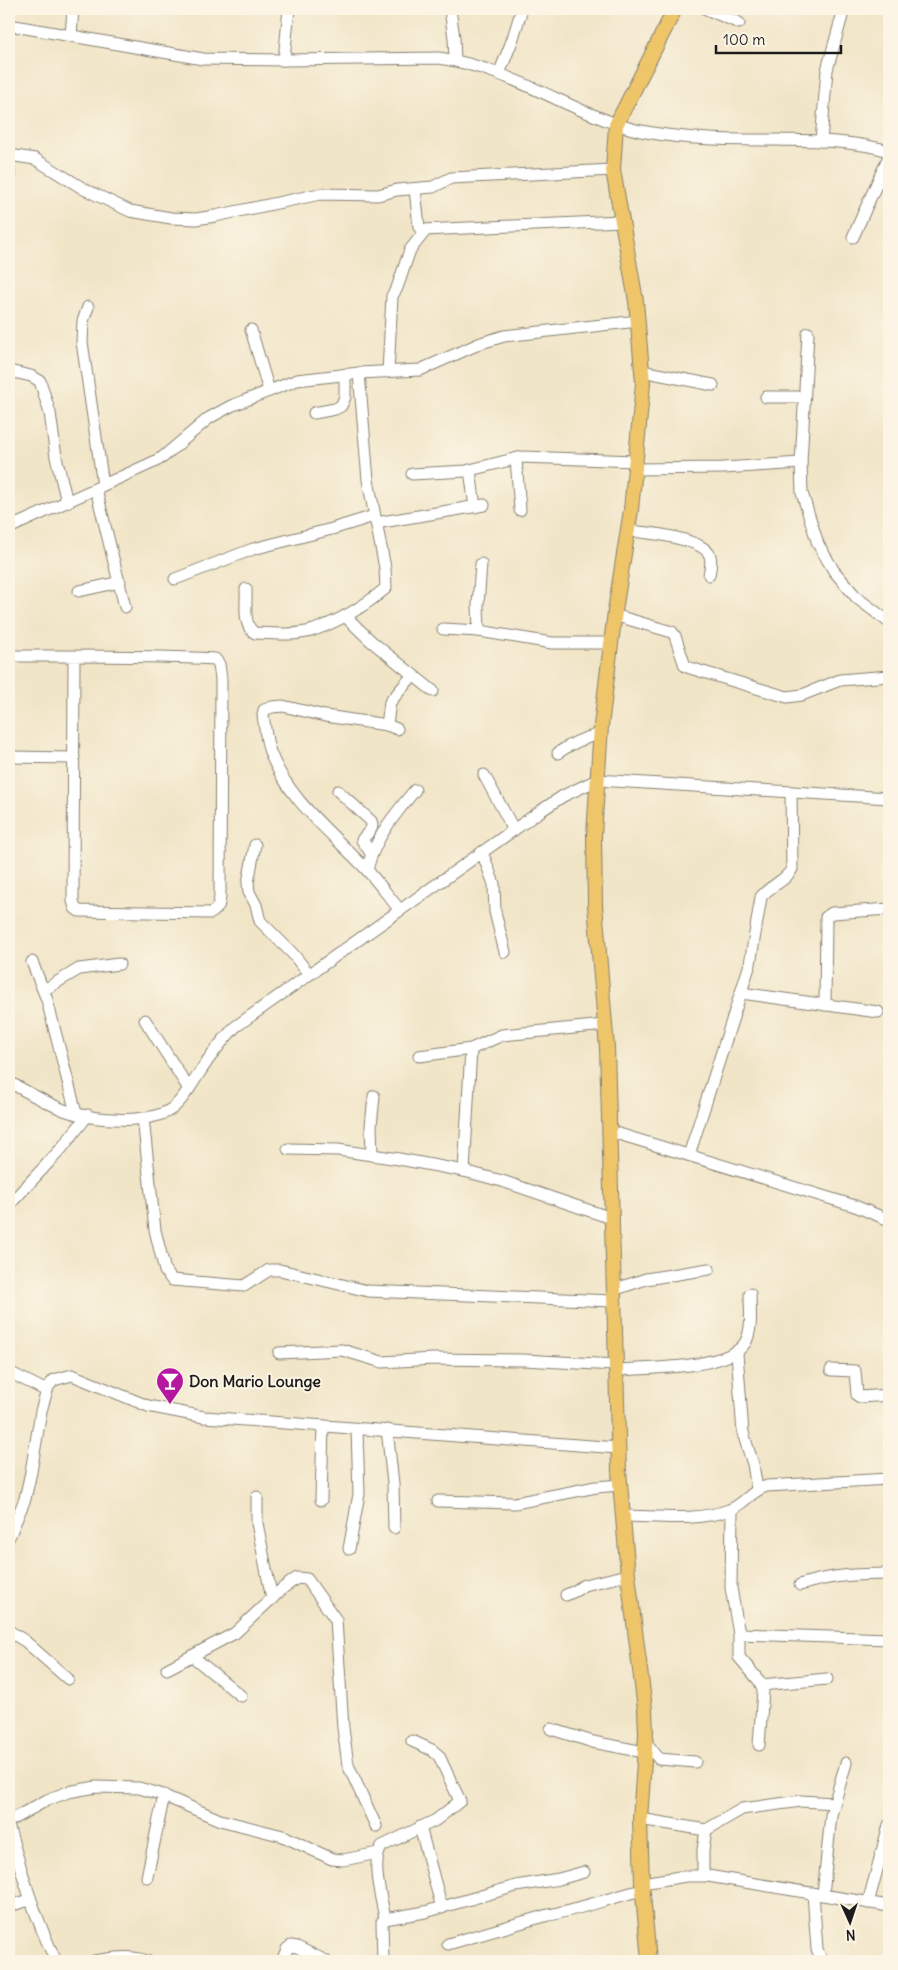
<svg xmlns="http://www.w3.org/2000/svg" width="898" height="1970" viewBox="0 0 898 1970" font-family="Delius,sans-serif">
<rect width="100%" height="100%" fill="#fcf5e5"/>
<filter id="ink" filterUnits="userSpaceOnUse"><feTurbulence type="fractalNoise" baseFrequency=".02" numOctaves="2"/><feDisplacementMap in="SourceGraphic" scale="10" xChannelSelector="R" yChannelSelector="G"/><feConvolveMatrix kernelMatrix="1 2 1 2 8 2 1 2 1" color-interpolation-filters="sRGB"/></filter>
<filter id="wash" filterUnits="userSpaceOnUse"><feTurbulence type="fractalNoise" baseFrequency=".0096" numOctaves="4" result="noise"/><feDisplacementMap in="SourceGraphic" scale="20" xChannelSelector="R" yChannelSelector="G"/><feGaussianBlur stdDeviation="1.12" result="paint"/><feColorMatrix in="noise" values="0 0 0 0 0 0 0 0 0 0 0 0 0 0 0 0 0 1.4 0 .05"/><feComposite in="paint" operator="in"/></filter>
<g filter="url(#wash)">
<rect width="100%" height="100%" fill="#f1e5c7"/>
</g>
<g filter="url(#ink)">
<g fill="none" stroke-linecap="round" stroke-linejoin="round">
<g stroke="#868072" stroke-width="13">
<g id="minor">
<polyline points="450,9 454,38 455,60"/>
<polyline points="706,9 739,23"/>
<path d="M9,25l194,34 81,1 155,-2c50,7 97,32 142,52 20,8 39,17 60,21 45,9 90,9 136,9 38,1 75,0 112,11"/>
<polyline points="71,36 73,9"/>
<polyline points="284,60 289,9"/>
<polyline points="499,74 512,41 522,9"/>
<polyline points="821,141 827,70 844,9"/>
<polyline points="9,155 35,159 84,189 130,211 171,218 196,219 215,216 320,194 378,195 397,190 433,187 451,178 613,170"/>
<polyline points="9,170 9,194"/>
<polyline points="415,189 419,227 423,230 622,221"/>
<polyline points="853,237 889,156"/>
<polyline points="88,307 83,321 82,342 103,485"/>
<polyline points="251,330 269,391"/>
<polyline points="808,333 801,463 802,493 818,544 834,571 857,598 889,622"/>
<polyline points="9,371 31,376 40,381 50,413 56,457 67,502"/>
<polyline points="642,371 713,385"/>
<polyline points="388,372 392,296 397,288 410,250 426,230"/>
<polyline points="766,397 804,397"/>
<polyline points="314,413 335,409 341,406 345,397 345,374"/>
<polyline points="516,459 520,510"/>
<polyline points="635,469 723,468 801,463"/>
<polyline points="470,470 475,507"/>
<polyline points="412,474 466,471 522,457 636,461"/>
<polyline points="96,489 125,607"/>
<polyline points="376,523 484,505"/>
<polyline points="9,528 154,462 163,457 209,418 231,406 297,380 359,373 420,370 481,343 504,336 638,321"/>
<path d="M627,531c18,1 77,7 83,25 2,6 0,14 -1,19"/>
<polyline points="175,579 253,549 332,529 374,516"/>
<path d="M246,589c1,14 -4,37 9,44 19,1 41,3 59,-3 25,-9 52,-25 72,-42l-1,-20 -17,-88 -9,-107"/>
<polyline points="79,591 120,582"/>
<polyline points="614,615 672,632 675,636 685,666 690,668 787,697 802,695 840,680 889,676"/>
<polyline points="345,616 371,641 433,691"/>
<polyline points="443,629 479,631 552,643 611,643"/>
<polyline points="479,631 478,605 481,564"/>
<path d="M9,656c68,0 137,-1 206,3l4,5 2,15 -1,217c-1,9 -1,12 -9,17l-132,-2 -4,-3 -2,-7 1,-245"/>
<polyline points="387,725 390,702 413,675"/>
<path d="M397,729l-10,-4 -62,-9 -42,-10 -11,1 -8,3 -1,5c2,12 3,26 7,37 18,48 62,81 96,117 12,13 23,28 34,41"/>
<path d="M558,753c13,-10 26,-15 42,-19"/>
<polyline points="9,757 74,758"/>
<polyline points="484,775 514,830"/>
<path d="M338,791l33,30c4,9 -5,12 -9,19l9,13"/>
<polyline points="255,845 248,883 249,892 256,905 260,921 293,954 309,974"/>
<polyline points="482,852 494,884 495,912 505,952"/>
<path d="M367,870c7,-31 28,-56 48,-80"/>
<polyline points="32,962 47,1000 76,1113"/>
<polyline points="44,990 79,969 119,964"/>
<polyline points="741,993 878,1012"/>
<polyline points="825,1005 826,917 832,913 889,909"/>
<polyline points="145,1020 189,1089"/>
<polyline points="419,1056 471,1049 502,1035 605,1025"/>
<path d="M9,1082c19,10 38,22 58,29 25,9 87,15 108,-5 10,-9 17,-22 25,-34 10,-16 22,-31 35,-45l304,-215 24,-16 34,-16 292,18"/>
<polyline points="143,1118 155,1230 165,1271 172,1280 244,1286 269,1270 280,1270 368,1291 613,1301"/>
<polyline points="609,1131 855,1206 889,1220"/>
<polyline points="288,1149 338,1150 399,1159 464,1171 502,1181 611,1218"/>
<polyline points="372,1155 371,1126 374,1096"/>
<path d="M689,1155l61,-191 11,-67c8,-11 25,-16 31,-28l-1,-77"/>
<polyline points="464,1171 471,1049"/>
<polyline points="9,1205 61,1149 88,1115"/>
<polyline points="613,1290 646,1279 709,1269"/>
<polyline points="279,1353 342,1350 382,1362 433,1359 523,1360 615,1365"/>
<polyline points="737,1353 743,1433 753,1464 757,1489"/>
<path d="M616,1370c29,-2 113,-1 129,-27 8,-13 5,-34 5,-49"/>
<polyline points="831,1370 855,1371 857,1395 860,1397 889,1395"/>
<polyline points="9,1372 47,1391"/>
<polyline points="387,1430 393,1483 394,1528"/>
<polyline points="257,1497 257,1523 272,1599"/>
<polyline points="321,1500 323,1426"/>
<polyline points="438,1501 515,1503 596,1487 620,1485"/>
<polyline points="732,1509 731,1588 739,1634 739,1657 761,1683 763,1690 759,1745"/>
<path d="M622,1516c35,0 74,6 107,-6 15,-5 21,-19 38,-24l122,-7"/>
<polyline points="9,1537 25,1499 31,1472 41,1411 48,1387 54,1380 72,1375 148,1406 204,1417 618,1448"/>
<polyline points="349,1549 359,1494 357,1429"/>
<path d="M800,1585c30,-10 59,-11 89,-11"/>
<polyline points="566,1595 575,1591 584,1585 628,1575"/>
<polyline points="9,1631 25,1641 68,1679"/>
<polyline points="739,1634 889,1639"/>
<polyline points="192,1656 241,1696"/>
<polyline points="167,1669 235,1633 283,1588 297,1578 307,1579 336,1620 343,1728 348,1765 376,1826"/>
<polyline points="761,1685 827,1679"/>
<polyline points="551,1729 593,1742 644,1752"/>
<polyline points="645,1741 659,1759 695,1762"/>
<polyline points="640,1819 706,1830"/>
<polyline points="9,1821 47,1800 68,1792 96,1787 139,1788 160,1794 220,1820 283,1836 332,1859 343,1860 378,1853"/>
<polyline points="420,1827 442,1908"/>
<path d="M9,1828c13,46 26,90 47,133"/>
<polyline points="703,1875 703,1850 706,1830 742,1809 801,1801 834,1803"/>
<polyline points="147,1877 164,1795"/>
<polyline points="642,1883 686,1876 708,1876 889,1906"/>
<polyline points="813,1893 817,1949 822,1961"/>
<polyline points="823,1895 831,1815 846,1763"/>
<polyline points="868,1903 889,1825"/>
<polyline points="9,1906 30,1900"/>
<polyline points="385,1919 425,1912 516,1886 559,1879 584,1872"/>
<path d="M448,1944l96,-28c33,-6 66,-18 98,-26"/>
<path d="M94,1961c18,-3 36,-6 53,0"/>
<polyline points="282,1961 287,1949 291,1946 297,1947 326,1961"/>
<path d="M383,1961l-1,-39 3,-3c-3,-20 -15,-56 -3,-73l54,-26 24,-19 -21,-45 -7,-6 -20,-9"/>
</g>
</g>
<g stroke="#868072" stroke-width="16">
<polyline id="major" points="649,1961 642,1883 640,1819 646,1734 645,1709 628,1575 619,1471 607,1048 595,905 594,835 601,726 615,611 631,510 643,383 636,301 613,170 616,125 675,9"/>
</g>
<use href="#minor" stroke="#fff" stroke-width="11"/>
<use href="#major" stroke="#eec569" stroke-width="14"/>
</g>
</g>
<defs>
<g id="bar-pin" transform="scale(1.4375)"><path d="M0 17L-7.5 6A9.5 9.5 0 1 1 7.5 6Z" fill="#b5179e" stroke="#fcf5e5"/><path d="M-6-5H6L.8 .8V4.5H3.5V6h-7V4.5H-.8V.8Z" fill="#fff"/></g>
</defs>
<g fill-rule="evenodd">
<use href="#bar-pin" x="170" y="1381"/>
</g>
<g text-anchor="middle" stroke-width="4" stroke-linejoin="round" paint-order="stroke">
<g font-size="16" font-weight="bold" fill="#1c1c1c" stroke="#fcf5e5" text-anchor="start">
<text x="189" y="1387">Don Mario Lounge</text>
</g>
</g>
<rect width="898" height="1970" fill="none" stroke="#fcf5e5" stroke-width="30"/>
<g transform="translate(850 1922) rotate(177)" stroke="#fcf5e5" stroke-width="4" paint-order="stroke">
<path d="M0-4L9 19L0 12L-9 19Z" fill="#1c1c1c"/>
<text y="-8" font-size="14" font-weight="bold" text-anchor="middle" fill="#1c1c1c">N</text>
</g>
<path d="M716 45v8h125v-8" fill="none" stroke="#1c1c1c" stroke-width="2.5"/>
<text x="723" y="45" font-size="15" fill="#1c1c1c" stroke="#fcf5e5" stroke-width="4" paint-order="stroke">100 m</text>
</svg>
